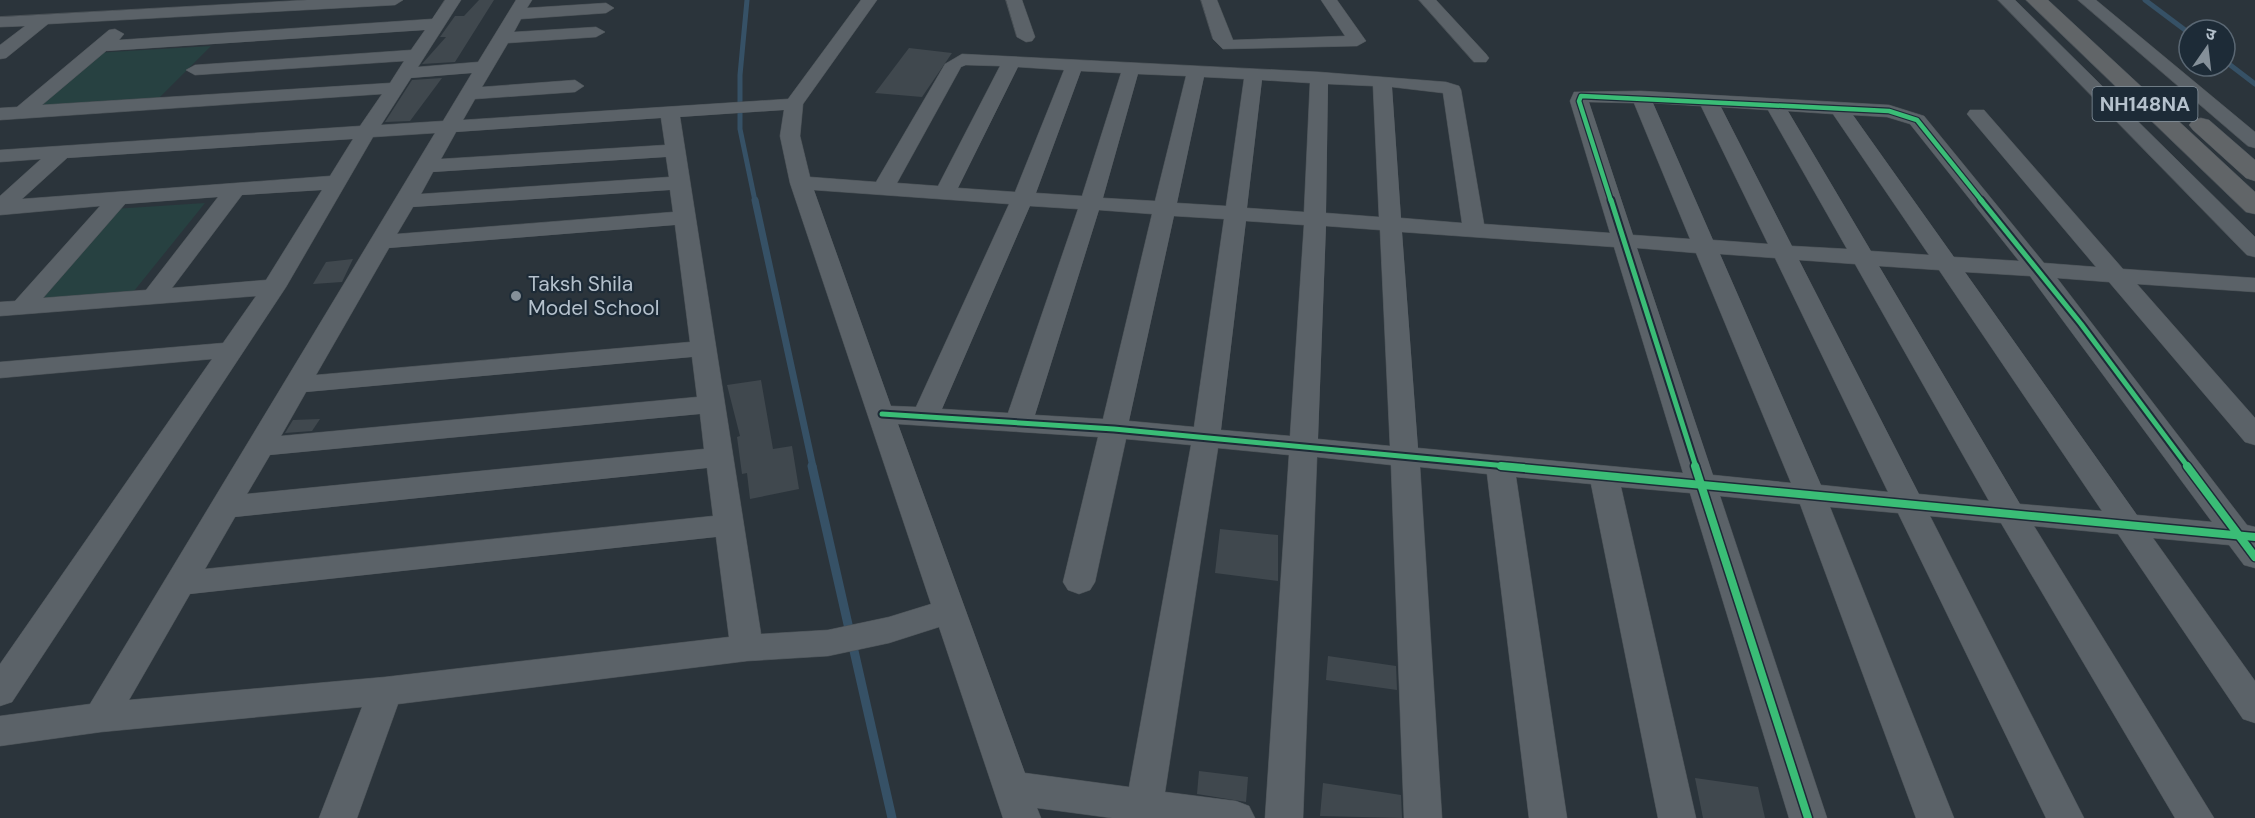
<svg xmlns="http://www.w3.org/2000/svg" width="2255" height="818" viewBox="0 0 2255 818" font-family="'DM Sans','Noto Sans Devanagari',sans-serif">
<rect width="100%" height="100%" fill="#2b343b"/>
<g fill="#274141">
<polygon points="211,46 155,102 27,110 94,53"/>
<polygon points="205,203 130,296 27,304 113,209"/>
</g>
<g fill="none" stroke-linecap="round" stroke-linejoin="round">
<g stroke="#365166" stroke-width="5">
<polyline points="747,0 740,75 740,129 755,201"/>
<polyline points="2145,0 2189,33"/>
<polyline points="2225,61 2255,84"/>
</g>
<polyline stroke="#365166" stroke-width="7" points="755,200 813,467"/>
<polyline stroke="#365166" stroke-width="9" points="812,466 892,818"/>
</g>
<g fill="#40484e">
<polygon points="479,0 494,0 455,62 422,64 446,37 440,37 455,16 464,16"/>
<polygon points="909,48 952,53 922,97 875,93"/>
<polygon points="442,78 410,121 385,122 412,80"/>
<polygon points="353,259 342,282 313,284 326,262"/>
<polygon points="761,380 773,449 792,446 799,489 750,499 747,473 742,474 737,437 740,436 727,385"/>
<polygon points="320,419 312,431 285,433 293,420"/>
<polygon points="1220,529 1278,535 1278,581 1215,573"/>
<polygon points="1328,656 1396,666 1397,690 1326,680"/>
<polygon points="1199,771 1248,777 1246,802 1197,794"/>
<polygon points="1695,778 1758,787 1765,818 1703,818"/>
<polygon points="1323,783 1401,795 1402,818 1320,816"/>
</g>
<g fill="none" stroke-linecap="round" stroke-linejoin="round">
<g stroke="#495055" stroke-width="1">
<g id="minor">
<polygon points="307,0 403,0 395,5 48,24 6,58 0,59 0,45 25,26 0,27 0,17"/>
<path d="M445,0h16l-43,67 60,-5 38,-62h16l-5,8 79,-5 8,5 -8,5 -85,6 -7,13 82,-5 9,5 -9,5 -88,6 -26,44 93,-7 9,6 -9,6 -100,7 -12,21 325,-21 73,-99h16l-74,104 -3,32 10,41 66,5 69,-118 17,-10 357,18 127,10 13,4 2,4 23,134 126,9 -40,-132 4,-9 67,-1 248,14 35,11 120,147 52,4 -129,-153 3,-4h14l139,159 132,9v14l-118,-8 118,134v27l-10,-3 -136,-160 -52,-4 190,247 8,2v41l-11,-3 -15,-20 -76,-7 102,143v42l-12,-4 -125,-185 -84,-8 180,292h-39l-174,-295 -71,-7 154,302h-38l-148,-305 -68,-6 124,311h-38l-116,-314 -80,-8 107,322h-38l-99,-325 -69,-6 75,331h-38l-67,-334 -75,-7 51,341h-38l-42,-344 -67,-7 22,351h-38l-13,-353 -74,-8 -14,361h-38l24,-363 -71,-7 -53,344 71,9 13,5 6,12h-143l-75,-10 4,10h-38l-64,-191 -50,16 -61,13 -81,5 -349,43 -41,114h-38l43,-111 -261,25 -101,14v-30l90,-12 345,-571 -62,4 -87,150 -274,415 -12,4v-42l212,-305 -212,19v-16l223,-19 33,-47 -256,20v-14l15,-1 85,-95 -100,9v-19l41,-37 -41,3v-12l360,-24 22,-32 -382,26v-12l17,-1 92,-77 6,-1 9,5 -5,6 313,-21zM425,30l-14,20 -216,15 -9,5 9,5 209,-14 -14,22 -348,22 64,-54zM966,65l34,1 -62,120 -41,-3 64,-116zM1018,67l46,3 -49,122 -57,-4zM1081,71l40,2 -39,123 -46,-3zM472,73l-29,48 -62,4 30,-47zM1138,74l48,2 -31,125 -52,-3zM1204,77l40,2 -18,127 -49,-3zM1262,80l48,3 -6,129 -57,-4zM1328,84l45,2 6,131 -53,-4zM1392,87l51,6 19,130 -61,-5zM1589,102l45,1 56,136 -57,-4zM1653,103l48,3 67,138 -55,-4zM1721,107l47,3 79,139 -55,-3zM784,110l-4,26 10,47 141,421 -42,13 -61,13 -67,4 -81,-517zM1788,111l45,3 96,141 -58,-4zM1853,115l34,2 23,7 109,137 -65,-4zM661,118l4,27 -224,14 15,-27zM353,139l-23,37 -308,23 45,-41zM666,157l3,20 -248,17 12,-22zM322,190l-56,90 -94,8 70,-93zM670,190l3,22 -276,22 16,-27zM814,190l195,14 -93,203 -25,-1zM218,197l-72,93 -103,8 82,-94zM1030,206l48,3 -70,204 -66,-4zM1099,210l53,4 -49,205 -68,-4zM1174,216l50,3 -30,208 -65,-6zM1246,221l58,4 -14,211 -69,-6zM675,225l15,117 -374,33 73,-127zM1326,226l54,4 10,216 -72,-7zM1402,232l212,15 69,226 -265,-25zM1637,248l59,5 95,230 -78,-8zM1720,254l55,4 113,234 -67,-7zM1799,260l56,4 134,237 -70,-7zM1879,266l60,4 163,241 -82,-7zM1965,272l65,4 182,246 -75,-7zM692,357l5,40 -416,39 25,-44zM700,414l4,35 -457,45 23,-39zM898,424l200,13 -35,145 5,8 11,4 11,-4 5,-8 31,-143 65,6 -62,342 -104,-14zM707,468l6,48 -508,53 30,-52zM716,537l13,100 -344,40 -256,23 61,-106z"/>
<polygon points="1006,0 1022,0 1035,37 1032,41 1026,42 1017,37"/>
<polygon points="1201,0 1217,0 1233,40 1345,36 1321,0 1337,0 1366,41 1357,46 1223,49 1213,39"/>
<polygon points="1419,0 1436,0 1486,54 1489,58 1486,62 1474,62"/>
<polygon points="1998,0 2015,0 2255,237 2255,257 2247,255"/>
<polygon points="2078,0 2096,0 2255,132 2255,148 2248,146"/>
</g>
</g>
<g stroke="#485057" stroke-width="1">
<g id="highway">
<polygon points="2026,0 2048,0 2255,192 2255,214 2246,212"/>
<polygon points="2201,118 2209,120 2255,160 2255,181 2246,178 2193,130 2189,125 2193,120"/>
</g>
</g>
<use href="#minor" fill="#5b6268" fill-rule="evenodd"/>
<use href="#highway" fill="#616568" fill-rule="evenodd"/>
<g stroke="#1d2b37" stroke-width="7">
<polyline id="cycleway-far2" points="1611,201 1579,101 1581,96 1889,111 1917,120 1982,201"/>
</g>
<g stroke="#1d2b37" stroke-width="9">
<g id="cycleway-far1">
<polyline points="1611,200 1696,467"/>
<polyline points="1981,200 2081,324 2188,467"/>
<polyline points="882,414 1114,429 1517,467"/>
</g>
</g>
<g stroke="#1d2b37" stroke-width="11">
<g id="cycleway">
<polyline points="1501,466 2255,537"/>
<polyline points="1695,466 1808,818"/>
<polyline points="2187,466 2255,557"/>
</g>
</g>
<use href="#cycleway-far2" stroke="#3abd76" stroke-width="4.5"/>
<use href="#cycleway-far1" stroke="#3abd76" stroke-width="5"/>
<use href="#cycleway" stroke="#3abd76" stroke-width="8"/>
</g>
<circle fill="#859099" stroke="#1d2b37" stroke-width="2" cx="516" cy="296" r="6"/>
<g text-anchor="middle" stroke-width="4.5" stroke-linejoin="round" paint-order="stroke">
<rect fill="#1d2b37" stroke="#87949f" stroke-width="1.5" x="2092.5" y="87" width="105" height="34" rx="4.5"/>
<g font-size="20" font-weight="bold" fill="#b5c1cc">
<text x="2145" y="111">NH148NA</text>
</g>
<g font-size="21" fill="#b5c1cc" stroke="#1d2b37" text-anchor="start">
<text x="528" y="291">Taksh Shila<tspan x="528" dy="24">Model School</tspan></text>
</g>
</g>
<g transform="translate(2207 48) rotate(14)"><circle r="28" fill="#1d2b37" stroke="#5a6773" stroke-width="1.5"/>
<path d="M0-4.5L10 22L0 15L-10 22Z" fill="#859099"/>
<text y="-9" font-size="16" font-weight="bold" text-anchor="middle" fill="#b5c1cc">उ</text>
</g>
</svg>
